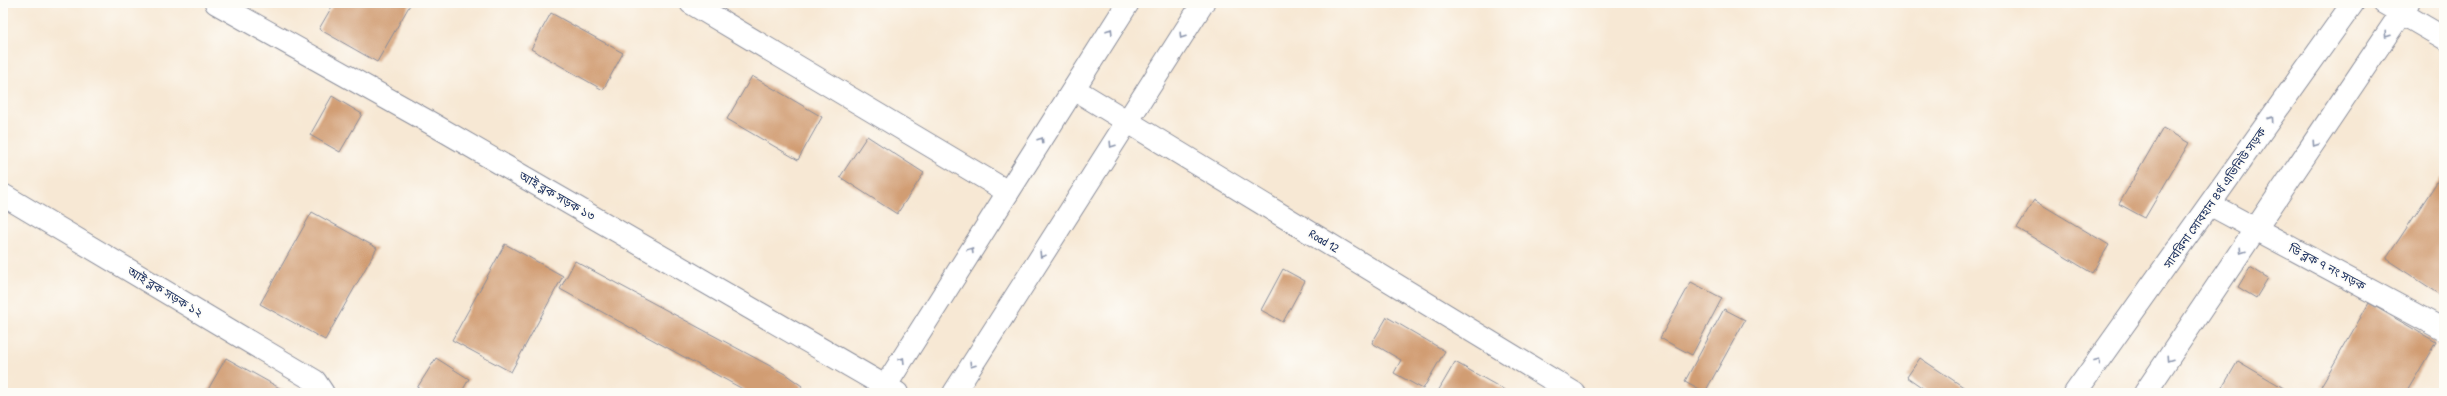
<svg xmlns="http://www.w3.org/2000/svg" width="2447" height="396" viewBox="0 0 2447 396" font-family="'Patrick Hand','Noto Sans Bengali',sans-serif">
<rect width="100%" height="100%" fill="#fdfcf7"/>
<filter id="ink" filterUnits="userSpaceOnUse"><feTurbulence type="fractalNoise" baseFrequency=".025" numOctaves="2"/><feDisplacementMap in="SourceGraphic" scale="8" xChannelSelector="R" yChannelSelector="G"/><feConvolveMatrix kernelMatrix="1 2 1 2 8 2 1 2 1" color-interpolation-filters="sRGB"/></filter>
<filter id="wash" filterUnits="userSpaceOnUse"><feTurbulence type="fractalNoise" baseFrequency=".012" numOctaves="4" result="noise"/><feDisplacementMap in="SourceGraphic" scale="16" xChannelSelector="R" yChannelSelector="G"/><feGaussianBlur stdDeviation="0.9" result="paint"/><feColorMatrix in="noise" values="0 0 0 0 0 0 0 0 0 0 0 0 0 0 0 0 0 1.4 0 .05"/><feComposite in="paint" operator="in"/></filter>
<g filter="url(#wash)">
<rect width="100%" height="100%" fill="#f7e8d4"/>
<g id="blocks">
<g fill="#d19d73">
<polygon points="334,3 411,3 377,62 319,29"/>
<polygon points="551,13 623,53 603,90 531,49"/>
<polygon points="752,76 822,117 798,160 727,119"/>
<polygon points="332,96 362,114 340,152 310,135"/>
<polygon points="2163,128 2189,143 2145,218 2119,204"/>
<polygon points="867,136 924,173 897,214 840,177"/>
<polygon points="2441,176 2444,178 2444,297 2386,259"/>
<polygon points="2034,200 2109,245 2092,273 2017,228"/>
<polygon points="312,212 377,248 325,340 260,304"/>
<polygon points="505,244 563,276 511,372 452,340"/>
<polygon points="575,261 785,374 802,386 798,393 750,393 560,289"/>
<polygon points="2250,267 2268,278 2256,298 2238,287"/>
<polygon points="1283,269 1305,281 1283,322 1261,310"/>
<polygon points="1691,282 1722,298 1692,355 1660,338"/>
<polygon points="2369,303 2436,342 2406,393 2332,393 2321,386"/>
<polygon points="1724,309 1745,320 1705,392 1685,381"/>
<polygon points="1387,317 1445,351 1423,389 1394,373 1401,360 1372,343"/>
<polygon points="226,358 285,391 283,393 206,393"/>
<polygon points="436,358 469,379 461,393 424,393 417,388"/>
<polygon points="1920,358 1965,388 1962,393 1930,393 1907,377"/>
<polygon points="2238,361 2292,393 2219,393"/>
<polygon points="1455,362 1510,393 1437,393"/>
</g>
</g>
</g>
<g filter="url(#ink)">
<use href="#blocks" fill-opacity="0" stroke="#898c99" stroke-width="1"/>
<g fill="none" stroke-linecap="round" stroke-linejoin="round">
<g stroke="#898c99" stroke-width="24">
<g id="street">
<polyline points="216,3 429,122 897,393"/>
<polyline points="691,3 1008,192"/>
<polyline points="2384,3 2444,38"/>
<polyline points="1074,89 1574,393"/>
<polyline points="3,195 315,381 323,393"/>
<polyline points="2211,205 2444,330"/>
<polyline points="881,393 1128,3"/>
<polyline points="954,393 1203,3"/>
</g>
</g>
<g stroke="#898c99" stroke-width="24">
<g id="secondary">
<polyline points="2075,393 2353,3"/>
<polyline points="2145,393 2408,3"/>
</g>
</g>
<use href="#street" stroke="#fff" stroke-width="22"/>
<use href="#secondary" stroke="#fff" stroke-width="22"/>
</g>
<defs><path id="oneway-chevron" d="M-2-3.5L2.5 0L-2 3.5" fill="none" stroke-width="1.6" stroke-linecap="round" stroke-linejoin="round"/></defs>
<g stroke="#8d97ae">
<use href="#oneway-chevron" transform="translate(1110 31) rotate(-58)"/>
<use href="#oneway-chevron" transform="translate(2387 35) rotate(124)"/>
<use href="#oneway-chevron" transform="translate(1182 36) rotate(123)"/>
<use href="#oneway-chevron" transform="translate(2271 119) rotate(-55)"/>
<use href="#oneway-chevron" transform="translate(1041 140) rotate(-57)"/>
<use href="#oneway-chevron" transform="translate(2315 144) rotate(124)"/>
<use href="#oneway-chevron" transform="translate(1112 145) rotate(123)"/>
<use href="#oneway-chevron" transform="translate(971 250) rotate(-58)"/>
<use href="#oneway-chevron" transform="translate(2242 251) rotate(124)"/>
<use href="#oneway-chevron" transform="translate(1042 255) rotate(123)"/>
<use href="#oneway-chevron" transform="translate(2169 359) rotate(124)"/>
<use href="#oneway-chevron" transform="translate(902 360) rotate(-58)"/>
<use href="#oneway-chevron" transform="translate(2098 361) rotate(-54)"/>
<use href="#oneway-chevron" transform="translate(972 365) rotate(123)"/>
</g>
</g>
<g text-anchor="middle" stroke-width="3.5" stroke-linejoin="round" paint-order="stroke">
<g font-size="12" fill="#1b2f5e" stroke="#fdfcf7">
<text transform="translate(557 196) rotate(30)" y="4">আই ব্লক সড়ক ১৩</text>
<text transform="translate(2215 198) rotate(-55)" y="4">সাবরিনা সোবহান ৪র্থ এভিনিউ সড়ক</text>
<text transform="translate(1324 241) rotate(31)" y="4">Road 12</text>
<text transform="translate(2327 267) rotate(28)" y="4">ডি ব্লক ৭ নং সড়ক</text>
<text transform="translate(165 292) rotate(31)" y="4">আই ব্লক সড়ক ১২</text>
</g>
</g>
<rect width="2447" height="396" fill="none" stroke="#fdfcf7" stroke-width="16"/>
</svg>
